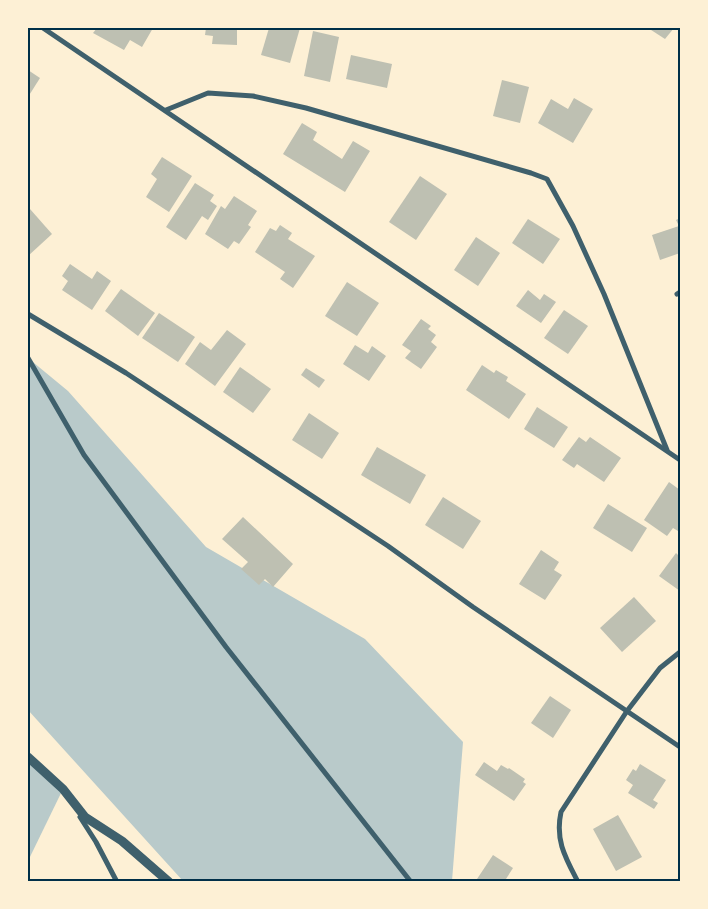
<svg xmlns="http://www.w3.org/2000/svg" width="708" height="909" viewBox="0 0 708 909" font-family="'Exo 2',sans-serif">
<rect width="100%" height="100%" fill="#fdf0d5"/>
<g fill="#b9caca">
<polygon points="28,358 68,391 206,547 365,639 463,742 452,881 183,881 28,710"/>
<polygon points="28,757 63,789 28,861"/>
</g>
<g fill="#bec0b2">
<polygon points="97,28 153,28 142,47 130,40 124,50 93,33"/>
<polygon points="206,28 237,28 237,45 212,44 213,36 205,35"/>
<polygon points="269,28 300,28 290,63 261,55"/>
<polygon points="648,28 674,28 665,39"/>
<polygon points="313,31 339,37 330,82 304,76"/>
<polygon points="351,55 392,64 387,88 346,79"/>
<polygon points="28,70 40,78 28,97"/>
<polygon points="502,80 529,87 520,123 493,116"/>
<polygon points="574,98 593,109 573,143 538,123 551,99 568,109"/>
<polygon points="302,123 317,132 313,140 342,159 353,141 370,151 345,192 283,154"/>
<polygon points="162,157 192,176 169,212 146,197 157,179 151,174"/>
<polygon points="420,176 447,194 416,240 389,222"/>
<polygon points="195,183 214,195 210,201 217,206 208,220 202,216 186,240 166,227"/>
<polygon points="234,196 257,211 248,225 251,227 239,244 234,241 228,249 205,234 221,206 225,209"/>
<polygon points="30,209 52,234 28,256 28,211"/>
<polygon points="680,218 680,253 660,260 652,235 679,226 676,220"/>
<polygon points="528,219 560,239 543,264 512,243"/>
<polygon points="280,225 292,233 288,239 315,256 293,288 280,279 285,272 255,252 270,228 276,231"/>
<polygon points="476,237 500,253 478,286 454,270"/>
<polygon points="70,264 92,279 97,271 111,281 92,310 62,290 68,281 62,276"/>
<polygon points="347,282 379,303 357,336 325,316"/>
<polygon points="121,289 155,313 138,336 105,311"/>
<polygon points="528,290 540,300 544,294 556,302 541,323 516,306"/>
<polygon points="564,310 588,326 568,354 544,338"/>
<polygon points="159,313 195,337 178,362 142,338"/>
<polygon points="421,319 431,326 428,329 436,335 431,342 437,347 421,369 405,358 411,351 402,345"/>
<polygon points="227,330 246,344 215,386 185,364 200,342 211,350"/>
<polygon points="355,345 368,353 372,346 386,356 369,381 343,364"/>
<polygon points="482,365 494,373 496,370 508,377 506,381 526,394 509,419 466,390"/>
<polygon points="240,367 271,389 253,413 223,392"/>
<polygon points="306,368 325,380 319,388 301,375"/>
<polygon points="537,407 568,427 554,448 524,429"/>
<polygon points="309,413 339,433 322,459 292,440"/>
<polygon points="579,437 586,442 590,437 621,458 604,482 577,464 574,468 562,460"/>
<polygon points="377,447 426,475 410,504 361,475"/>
<polygon points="669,482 680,490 680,526 678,531 673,528 667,536 644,520"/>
<polygon points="443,497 481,521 463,549 425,525"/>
<polygon points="608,504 647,528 632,552 593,528"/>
<polygon points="243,517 293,564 273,587 265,579 259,585 241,569 248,562 222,539"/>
<polygon points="541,550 559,562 554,570 562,575 545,600 519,584"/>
<polygon points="676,553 680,557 680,591 659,576"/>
<polygon points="634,597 656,621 622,652 600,628"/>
<polygon points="550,696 571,710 553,738 531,723"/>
<polygon points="484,762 497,771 501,765 508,769 509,768 525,779 523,782 526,784 514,801 475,775"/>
<polygon points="640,764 666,780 653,800 658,803 654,809 628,793 633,785 626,780 633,769 636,771"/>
<polygon points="618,815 642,857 616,871 593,829"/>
<polygon points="493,855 513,868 504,882 481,882 477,879"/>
</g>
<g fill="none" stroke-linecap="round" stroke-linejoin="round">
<g stroke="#3f606c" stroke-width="5">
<polyline points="43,28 680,460"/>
<polyline points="166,110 208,93 253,96 306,108 531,173 547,179 573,226 604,294 667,450"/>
<polyline points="677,294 680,292"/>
<polyline points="28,314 126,373 388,546 473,607 680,747"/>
<polyline points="28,358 84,455 226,647 411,882"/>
<polyline points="80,817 96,842 117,882"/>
<path d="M578,882c-13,-25 -23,-42 -17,-70l66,-101 33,-43 20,-16"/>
</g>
<polyline stroke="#3f606c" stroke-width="9" points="28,757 63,789 85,817 122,841 169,882"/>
</g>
<rect width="708" height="909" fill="none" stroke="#fdf0d5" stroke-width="58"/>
<rect x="29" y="29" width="650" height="851" fill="none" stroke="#003049" stroke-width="2"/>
</svg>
